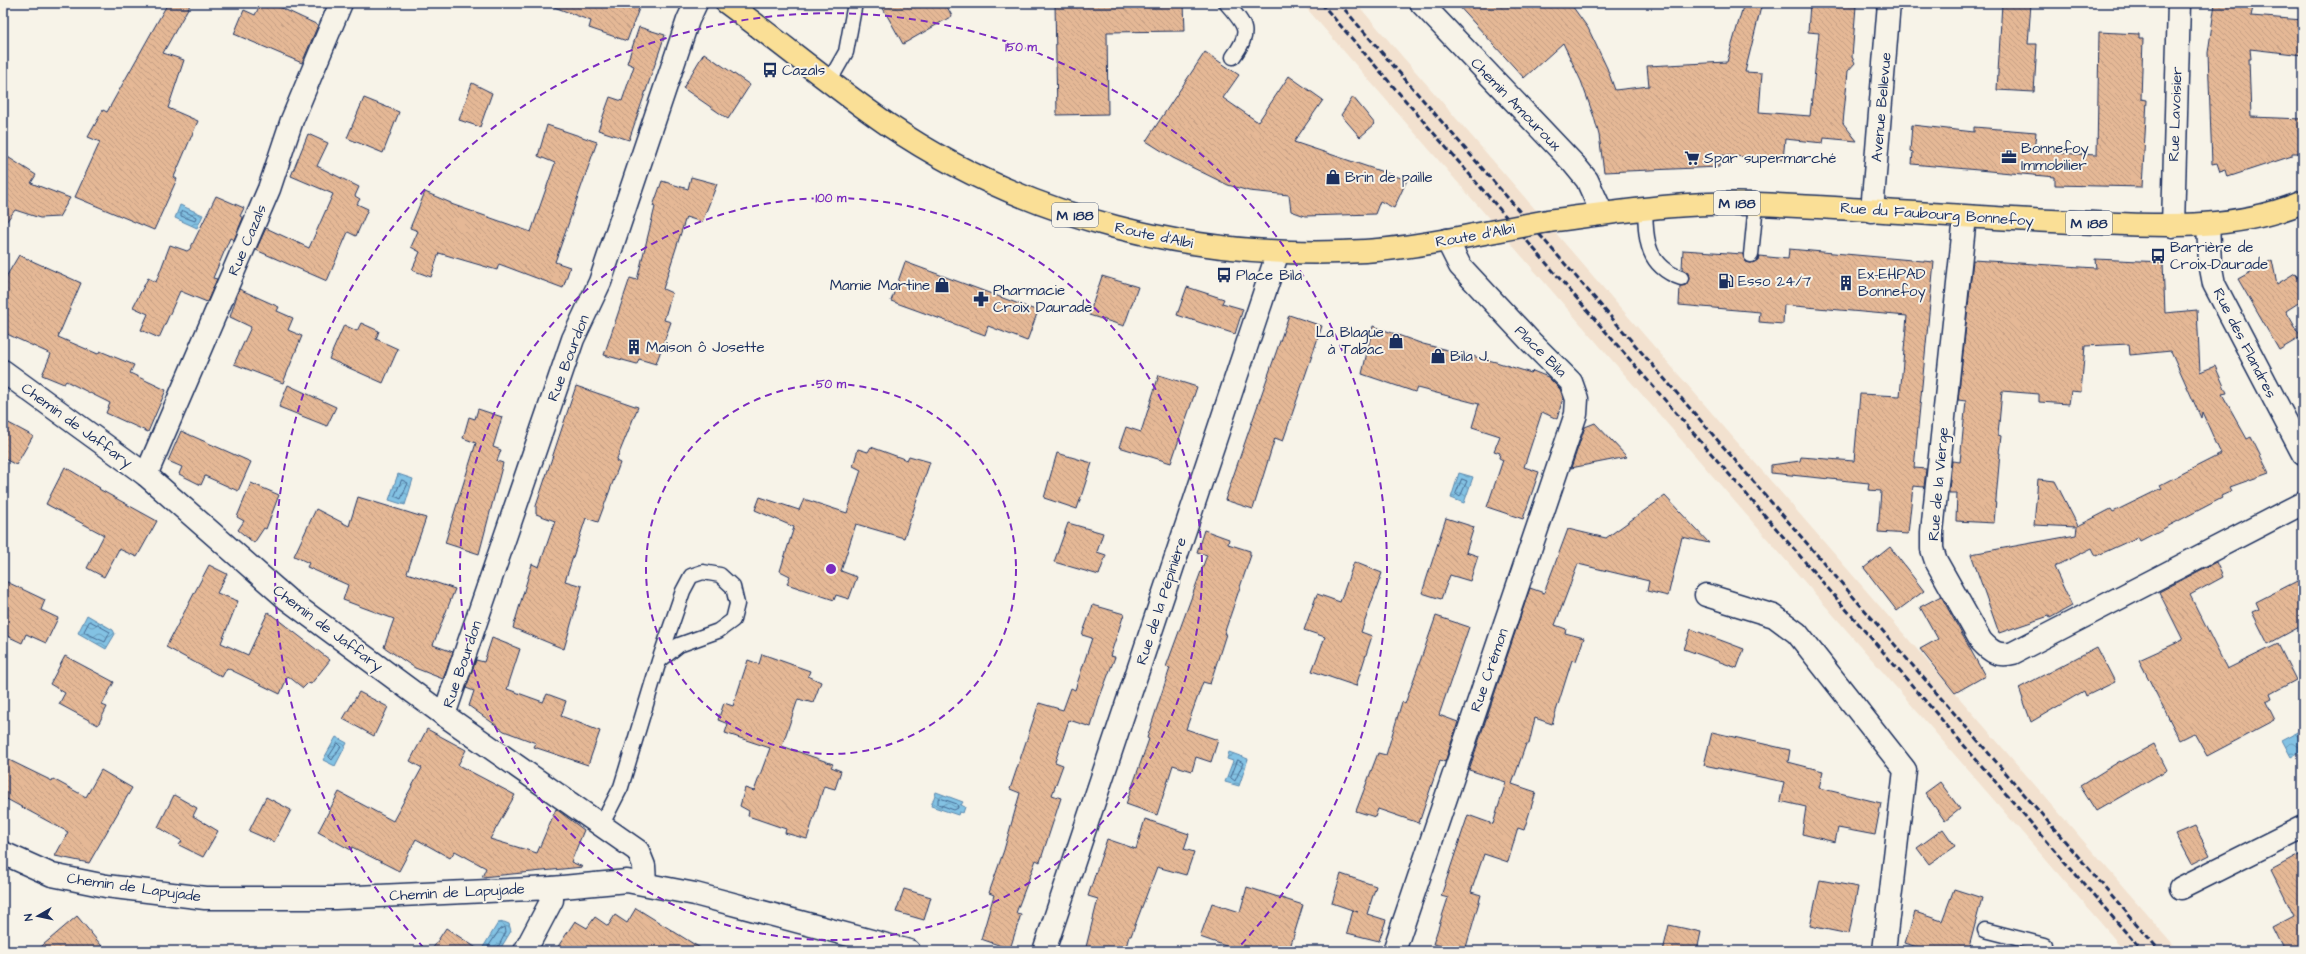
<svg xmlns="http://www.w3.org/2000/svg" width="2306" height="954" viewBox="0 0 2306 954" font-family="'Architects Daughter',sans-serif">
<defs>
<pattern id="water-waves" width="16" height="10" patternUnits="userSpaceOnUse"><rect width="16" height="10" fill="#83c2e3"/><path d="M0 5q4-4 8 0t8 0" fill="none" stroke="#6a9ebb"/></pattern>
<pattern id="building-back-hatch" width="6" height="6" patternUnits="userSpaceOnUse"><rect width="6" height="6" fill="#e5b896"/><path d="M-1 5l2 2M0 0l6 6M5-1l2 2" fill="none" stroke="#c49e84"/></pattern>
</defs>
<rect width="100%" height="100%" fill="#f7f3e8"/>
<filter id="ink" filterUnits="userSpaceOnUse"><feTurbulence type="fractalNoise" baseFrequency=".025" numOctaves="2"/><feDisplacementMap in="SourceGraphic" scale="8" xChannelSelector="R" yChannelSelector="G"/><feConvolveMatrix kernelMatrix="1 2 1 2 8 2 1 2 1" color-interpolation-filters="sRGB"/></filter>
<g filter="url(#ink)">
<polygon fill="#f2e1cf" points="1302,3 1356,3 2179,951 2125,951"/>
<g fill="url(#water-waves)" stroke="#5987ae">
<polygon points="180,205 203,215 197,228 175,218"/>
<polygon points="1459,473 1473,477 1464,503 1451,498"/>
<polygon points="398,474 413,479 405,505 389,500"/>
<polygon points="87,615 113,630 115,634 106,649 78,633"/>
<polygon points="2303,729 2303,750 2291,757 2282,740"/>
<polygon points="336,737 347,743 335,766 323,760"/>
<polygon points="1229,752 1248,759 1239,786 1225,782 1233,761 1227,759"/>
<polygon points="936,792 963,802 961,805 965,807 963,813 959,812 958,815 931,806"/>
<polygon points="504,922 509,924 511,931 499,951 486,951 482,949 498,923"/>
</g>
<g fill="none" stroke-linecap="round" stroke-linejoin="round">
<g stroke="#456a93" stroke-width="1">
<polygon points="184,211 196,217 195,221 181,216 181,212"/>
<polygon points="1462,479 1467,481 1460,497 1456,494"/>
<polygon points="402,480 408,483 401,499 395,496"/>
<polygon points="90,621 110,632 105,642 84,632"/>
<polygon points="338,743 341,746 332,760 329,757"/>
<polygon points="1238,760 1243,763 1235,781 1231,778"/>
<polygon points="940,798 957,804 958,808 954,810 938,804 938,799"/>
<polyline points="488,951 488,947 500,929 505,927 506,932 496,951"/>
</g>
</g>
<g fill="url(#building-back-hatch)" stroke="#1b2f5e">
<polygon points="168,3 191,3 163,53 184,60 168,108 198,121 174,177 177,179 154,230 75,197 100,142 88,137 103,110 107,112"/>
<polygon points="261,3 271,3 318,25 302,63 234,34 244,10 255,15"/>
<polygon points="549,3 641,3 627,41 589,28 591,21 549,5"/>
<polygon points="880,3 945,3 952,16 903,44"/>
<polygon points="1055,3 1184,3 1185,31 1107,32 1108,114 1057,115"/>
<polygon points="1456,3 1570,3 1588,28 1607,68 1615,90 1649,86 1647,66 1727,62 1744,3 1762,3 1745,72 1762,73 1759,112 1810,116 1819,33 1808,32 1810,3 1851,3 1851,6 1856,6 1852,57 1855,63 1848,71 1843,123 1857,141 1824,138 1823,143 1785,139 1783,160 1720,155 1719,167 1604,172 1599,135 1594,117 1581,81 1563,43 1524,78"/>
<polygon points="2002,3 2031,3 2028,44 2037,44 2034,92 1997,90"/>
<polygon points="2215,3 2254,3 2251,16 2303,20 2303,55 2250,49 2251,59 2249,59 2251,117 2303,119 2303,153 2292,153 2292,156 2228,177 2226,170 2220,172 2217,163 2212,164 2208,53"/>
<polygon points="639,27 665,35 629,140 598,130 610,97 622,101 634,66 627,63"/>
<polygon points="2099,32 2139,34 2139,39 2143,39 2141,99 2147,100 2142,187 2055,185 2055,177 1912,164 1913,152 1910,151 1912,125 1974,132 1974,127 2036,132 2034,152 2097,155"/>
<polygon points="1205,52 1239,75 1223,98 1258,122 1289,76 1323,100 1294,142 1407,180 1394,208 1380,201 1375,214 1305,216 1291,211 1289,195 1249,191 1228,185 1173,158 1146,141"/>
<polygon points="704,53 750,85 728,119 683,88"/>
<polygon points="472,83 492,93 480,127 459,120"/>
<polygon points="1353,97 1375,124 1360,137 1341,115"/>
<polygon points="364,98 399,112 383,153 347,138"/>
<polygon points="547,125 597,142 555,262 570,267 563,288 499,264 497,270 439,253 431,277 412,270 420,252 411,247 418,231 410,228 425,192 451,203 451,204 531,232 555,163 538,156"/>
<polygon points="308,134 328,143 317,166 359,187 355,196 360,199 357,204 368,209 356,236 348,232 327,281 256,250 266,228 309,248 333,194 291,176"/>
<polygon points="3,154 36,175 31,183 70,198 59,217 40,218 15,210 3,226"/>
<polygon points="691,177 717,184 702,222 686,217 663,289 672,293 664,320 671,322 656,364 639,359 637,364 604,355 630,278 637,280 655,207 653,206 662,181 688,189"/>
<polygon points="216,196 244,208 240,216 243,218 234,240 230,238 213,278 217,279 207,302 180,291 159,338 141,330 148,314 133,307 148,278 156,282 170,245 187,251 190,249"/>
<polygon points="1789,249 1934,262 1914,468 1926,469 1924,487 1913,486 1908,534 1878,532 1881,491 1868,490 1869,483 1771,473 1771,465 1800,461 1801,457 1854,461 1860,394 1900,396 1907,316 1784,305 1783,324 1759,322 1760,312 1679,305 1680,286 1686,285 1689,278 1688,273 1682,269 1683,250 1743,254 1746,262 1751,263 1758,260 1759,256 1788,259"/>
<polygon points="19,255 81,283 58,337 98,354 100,351 134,365 130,373 166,390 148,432 106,413 110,403 66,381 64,384 42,375 51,354 9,335 3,330 3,282"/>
<polygon points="2095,259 2163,262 2165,313 2197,310 2200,372 2215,366 2227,393 2222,394 2247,439 2251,437 2269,473 2230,487 2232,491 2221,496 2222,498 2140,541 2138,537 2096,556 2092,548 2054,567 2072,606 2050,618 2049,616 1999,633 1971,554 2076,535 2077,527 2034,525 2038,479 2055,481 2078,526 2111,509 2113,512 2162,488 2160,485 2221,454 2202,412 2201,418 2171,351 2130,355 2129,344 2085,346 2081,392 2071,391 2069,404 2039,402 2039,394 2002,391 1998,435 2001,436 1999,453 2000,453 1994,523 1956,521 1957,493 1949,493 1949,490 1952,461 1960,462 1966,401 1958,400 1973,260 2096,268"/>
<polygon points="2272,260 2277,284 2295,273 2303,286 2303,300 2286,311 2301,337 2279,350 2238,279"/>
<polygon points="905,262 1038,311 1027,341 988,326 985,335 891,301"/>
<polygon points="1102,276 1138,287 1124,326 1089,315"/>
<polygon points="1187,287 1224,299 1222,303 1243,309 1235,334 1177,315"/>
<polygon points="239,289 279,307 277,311 293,318 288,330 302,336 283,383 234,364 251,327 230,317"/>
<polygon points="1289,315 1322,326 1283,441 1275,438 1253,509 1225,500"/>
<polygon points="361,323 379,331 376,339 398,349 383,383 329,359 344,325 357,331"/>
<polygon points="1373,326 1423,344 1496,362 1531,373 1533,371 1548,377 1560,389 1563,398 1557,419 1542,412 1524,467 1539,472 1523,519 1487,507 1503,460 1499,458 1500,453 1494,451 1500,436 1472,427 1479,404 1417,388 1415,392 1362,374"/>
<polygon points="1159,375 1197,387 1171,463 1119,447 1126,427 1141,432"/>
<polygon points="288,385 336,407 327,426 279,407"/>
<polygon points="576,386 638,407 616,461 620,463 598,522 586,518 565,581 582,586 564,649 513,628 532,564 539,567 555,521 536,514 536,506"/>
<polygon points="478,409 502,417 493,447 501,450 497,461 503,463 479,554 445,543 476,443 463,438 469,417 475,419"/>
<polygon points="3,420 33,436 16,465 3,458"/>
<polygon points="1595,423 1627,457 1571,468 1585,427"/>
<polygon points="181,431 251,462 238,491 205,476 201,485 179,474 182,467 168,461"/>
<polygon points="871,447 907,460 909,456 930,462 904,538 856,524 841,571 857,577 849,599 836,595 834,600 787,584 790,576 780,571 794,527 755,510 760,497 799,510 804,499 847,513 861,470 853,466 858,449 868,452"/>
<polygon points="1057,453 1092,463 1077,509 1044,498"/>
<polygon points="65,467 100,488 99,489 157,521 137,557 119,549 104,577 87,568 104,535 46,504"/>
<polygon points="251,483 279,495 266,529 264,528 254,543 238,530 244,521 237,517"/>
<polygon points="1665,496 1709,543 1682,537 1668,596 1647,591 1649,581 1578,564 1555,625 1566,629 1565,633 1584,638 1576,661 1572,660 1552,724 1535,718 1529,744 1526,744 1512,784 1536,792 1524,830 1518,828 1508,862 1484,854 1471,892 1481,895 1465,951 1433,944 1448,898 1441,896 1468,815 1493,824 1506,782 1469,770 1530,588 1544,593 1568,529 1606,538"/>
<polygon points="358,497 426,518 407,573 455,589 433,645 453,652 443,679 415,668 384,647 394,619 343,600 348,585 307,567 309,563 294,556 316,509 349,526"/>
<polygon points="1446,518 1474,527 1466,552 1478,556 1470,581 1450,575 1441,599 1422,593"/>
<polygon points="1068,523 1103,533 1097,552 1106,555 1099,575 1054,562"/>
<polygon points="1204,530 1229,539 1228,544 1250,551 1250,555 1251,555 1224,634 1226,634 1210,684 1203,682 1186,729 1218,740 1211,762 1196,757 1192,771 1173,765 1157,815 1126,804 1149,739 1147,738 1170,668 1166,667 1207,555 1197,552"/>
<polygon points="1890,547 1924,591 1897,611 1864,568"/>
<polygon points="1354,562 1382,573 1361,632 1372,636 1356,686 1312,671 1325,637 1304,630 1317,594 1340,602"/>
<polygon points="2216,562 2223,577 2190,595 2227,669 2278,644 2296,680 2270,694 2272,699 2266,702 2275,720 2207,756 2194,733 2180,740 2139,660 2183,640 2159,592"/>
<polygon points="209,565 227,574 217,593 238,601 221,643 248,655 268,612 330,660 311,684 308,683 303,688 288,676 280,694 227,668 222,677 166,647"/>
<polygon points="2303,578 2303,625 2268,644 2252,612 2259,609 2256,602"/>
<polygon points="3,580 45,600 41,610 58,618 46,643 26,634 22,643 3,634"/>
<polygon points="1941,596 1985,676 1955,693 1920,649 1938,639 1920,607"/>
<polygon points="1093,605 1124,614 1110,656 1115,657 1099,699 1091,727 1069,720 1055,762 1063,765 1052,795 1061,798 1040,862 1036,860 1016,913 1021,914 1010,949 981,939 994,895 989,893 1004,850 1020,793 1010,789 1039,703 1063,710 1071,688 1075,690 1092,638 1082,635"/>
<polygon points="1436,616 1469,627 1439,715 1458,722 1445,762 1440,760 1419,823 1378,809 1375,817 1356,811 1378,753 1386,755 1402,702 1405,704"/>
<polygon points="1691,629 1744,649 1737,668 1684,649"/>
<polygon points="492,638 520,649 507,689 543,702 547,694 566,701 561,716 600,731 588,765 534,747 536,743 504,731 469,706 474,691 466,688 476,660 484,662"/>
<polygon points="2097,647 2115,682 2086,696 2084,691 2031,722 2019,688"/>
<polygon points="762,654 810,671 808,676 821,682 813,703 798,699 782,746 833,764 831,767 841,771 835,789 824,786 807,839 785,833 786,829 748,816 749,811 740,806 745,788 754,791 770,748 725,733 728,724 718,720 724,703 733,706 748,660 759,664"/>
<polygon points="65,656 114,682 102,705 107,707 98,725 59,704 65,693 50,684"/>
<polygon points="359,692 388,707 374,736 343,719"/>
<polygon points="427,729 466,750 458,765 515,795 490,839 537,853 556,809 584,830 571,862 583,867 482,877 486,868 455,851 450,858 416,839 399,871 352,847 351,850 318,832 339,792 393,821 422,768 410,761"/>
<polygon points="1712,732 1790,750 1788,762 1823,771 1819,788 1881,803 1875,835 1838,828 1835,842 1802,834 1806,807 1780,801 1784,782 1704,765"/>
<polygon points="2154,744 2167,770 2096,811 2080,786 2120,761 2121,762"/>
<polygon points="3,757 52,781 53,779 86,797 101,770 132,788 89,863 55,856 68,832 3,797"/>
<polygon points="1940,782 1960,809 1945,821 1925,793"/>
<polygon points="174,795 197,808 193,816 218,831 203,857 179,845 182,841 158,827"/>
<polygon points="266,797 291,810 274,842 249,831"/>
<polygon points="1145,819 1189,834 1184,849 1194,852 1186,875 1157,867 1131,936 1129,936 1125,951 1085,951 1098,899 1088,896 1107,839 1136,849"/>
<polygon points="2195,826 2210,855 2192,864 2176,834"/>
<polygon points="1943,829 1955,846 1929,864 1917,848"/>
<polygon points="2303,853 2303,951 2285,951 2273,927 2294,916 2271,870"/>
<polygon points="1341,874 1376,886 1367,914 1386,920 1379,941 1347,933 1353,910 1358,912 1332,903"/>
<polygon points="1820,880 1858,887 1849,934 1810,926"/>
<polygon points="1247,887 1303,905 1289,951 1240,951 1200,937 1212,903 1240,912"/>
<polygon points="904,889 931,897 924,920 896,912"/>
<polygon points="1954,889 1982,898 1968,951 1929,951 1905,943 1915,912 1942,921"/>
<polygon points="636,908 705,951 555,951 575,921 587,928 595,917 608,926 615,915 627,923"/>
<polygon points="77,916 106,951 36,951"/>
<polygon points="1669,925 1701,932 1697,951 1663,951"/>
<polygon points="446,928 481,951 431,951"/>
</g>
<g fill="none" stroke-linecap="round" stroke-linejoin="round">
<g stroke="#1b2f5e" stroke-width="17">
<g id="service">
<path d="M1226,3c20,23 26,28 7,54"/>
<polyline points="830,80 846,52 855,3"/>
<path d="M1645,207c1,33 1,59 36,71"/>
<polyline points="1751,255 1756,204"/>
<polyline points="602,824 621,787 659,661 683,591 691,576 703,572 720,575 733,587 737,604 733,620 718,631 679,645 659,661"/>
<polyline points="1985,930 2044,945 2044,951"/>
</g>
</g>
<g stroke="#1b2f5e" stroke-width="25">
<g id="minor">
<polyline points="1421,3 1573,163 1587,180 1602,213"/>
<polyline points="1872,211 1889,3"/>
<path d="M1965,217l-33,315v17l4,12 45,80c10,11 18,16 32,12l290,-150"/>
<polyline points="2208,225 2210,263 2214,284 2303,454"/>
<polyline points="2173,226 2179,3"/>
<polyline points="3,371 146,475 287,599 444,715 638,851 644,866 645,883"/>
<polyline points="146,475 269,189 292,120 341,3"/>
<polyline points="1706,595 1774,616 1797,633 1905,770 1884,951"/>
<polyline points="444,715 573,339 600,282 688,20 696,3"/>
<polyline points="3,853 52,875 106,886 205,898 335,898 552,888 627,881 695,894 909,951"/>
<polyline points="2181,888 2303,827"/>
<polyline points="525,951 552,900 552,888"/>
<polyline points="1044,951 1278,252"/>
<polyline points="1394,951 1576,414 1577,399 1571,382 1531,342 1460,266 1447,240"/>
</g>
</g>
<g stroke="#1b2f5e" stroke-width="25">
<g id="primary">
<path d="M727,3c53,39 105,83 160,121 140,95 309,137 478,127 36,-2 73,-9 109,-16"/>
<path d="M1548,221c70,-9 138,-20 209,-17 106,4 211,14 316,18 77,3 157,11 230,-20"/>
</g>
</g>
<use href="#service" stroke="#f7f3e8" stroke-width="14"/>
<use href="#minor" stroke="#f7f3e8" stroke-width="22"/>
<use href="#primary" stroke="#fadf96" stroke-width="22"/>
<g stroke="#1b2f5e" stroke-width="3" stroke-dasharray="6 3" stroke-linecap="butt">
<polyline points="1321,3 2142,951"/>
<polyline points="1339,3 2160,951"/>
</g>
<g stroke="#1b2f5e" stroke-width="25" stroke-linecap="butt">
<polyline id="primary-bridge" points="1474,235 1548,221"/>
</g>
<use href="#primary-bridge" stroke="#fadf96" stroke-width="22"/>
</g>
</g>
<g fill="none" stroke="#7b2cbf" stroke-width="2" stroke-dasharray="7 5">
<circle cx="831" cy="569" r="185"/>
<circle cx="831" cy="569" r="371"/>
<path d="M424 948A556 556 0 1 1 1238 948"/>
</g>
<defs>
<g id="bus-bare" transform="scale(1.2)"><path d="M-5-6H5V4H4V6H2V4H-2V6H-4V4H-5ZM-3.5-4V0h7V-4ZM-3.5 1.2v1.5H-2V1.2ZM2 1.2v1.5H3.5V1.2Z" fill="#1b2f5e" stroke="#f7f3e8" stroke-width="2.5" paint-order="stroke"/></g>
<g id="office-bare" transform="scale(1.2)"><path d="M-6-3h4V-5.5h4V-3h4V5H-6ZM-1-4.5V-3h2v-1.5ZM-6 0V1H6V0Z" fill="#1b2f5e" stroke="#f7f3e8" stroke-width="2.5" paint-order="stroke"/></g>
<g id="supermarket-bare" transform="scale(1.2)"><path d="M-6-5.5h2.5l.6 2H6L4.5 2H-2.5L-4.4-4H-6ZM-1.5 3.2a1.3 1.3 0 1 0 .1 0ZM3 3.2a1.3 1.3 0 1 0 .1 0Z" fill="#1b2f5e" stroke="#f7f3e8" stroke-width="2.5" paint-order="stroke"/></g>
<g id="shop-bare" transform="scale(1.2)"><path d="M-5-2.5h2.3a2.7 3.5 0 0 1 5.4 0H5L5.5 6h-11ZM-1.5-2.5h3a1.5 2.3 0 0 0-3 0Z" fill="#1b2f5e" stroke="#f7f3e8" stroke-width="2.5" paint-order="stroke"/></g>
<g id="fuel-bare" transform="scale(1.2)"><path d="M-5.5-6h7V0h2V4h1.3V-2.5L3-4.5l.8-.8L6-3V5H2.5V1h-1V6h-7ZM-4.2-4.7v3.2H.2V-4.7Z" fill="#1b2f5e" stroke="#f7f3e8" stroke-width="2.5" paint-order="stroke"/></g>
<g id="building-bare" transform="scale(1.2)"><path d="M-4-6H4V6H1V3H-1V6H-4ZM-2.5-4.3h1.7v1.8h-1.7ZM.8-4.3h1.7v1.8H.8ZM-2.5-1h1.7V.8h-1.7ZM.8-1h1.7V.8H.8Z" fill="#1b2f5e" stroke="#f7f3e8" stroke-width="2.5" paint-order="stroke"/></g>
<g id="pharmacy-bare" transform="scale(1.2)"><path d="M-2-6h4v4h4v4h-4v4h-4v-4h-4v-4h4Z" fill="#1b2f5e" stroke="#f7f3e8" stroke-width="2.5" paint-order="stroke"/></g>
</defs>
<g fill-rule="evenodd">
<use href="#bus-bare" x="770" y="70"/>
<use href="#office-bare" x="2009" y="157"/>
<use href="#supermarket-bare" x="1692" y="158"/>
<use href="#shop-bare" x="1333" y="177"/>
<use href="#bus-bare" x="2158" y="256"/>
<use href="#bus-bare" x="1224" y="275"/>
<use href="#fuel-bare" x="1726" y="281"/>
<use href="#building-bare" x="1846" y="283"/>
<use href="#shop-bare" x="942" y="285"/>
<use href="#pharmacy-bare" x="981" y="299"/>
<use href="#shop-bare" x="1396" y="341"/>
<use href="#building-bare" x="634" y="347"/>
<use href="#shop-bare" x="1438" y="356"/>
</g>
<g text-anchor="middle" stroke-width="4" stroke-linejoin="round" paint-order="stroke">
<g fill="#f7f3e8" stroke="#5d6a87" stroke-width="1">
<rect x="1714" y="191" width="46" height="24" rx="3"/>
<rect x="1052" y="203" width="46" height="24" rx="3"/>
<rect x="2066" y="211" width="46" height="24" rx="3"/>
</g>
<g font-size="14" font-weight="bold" fill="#1b2f5e">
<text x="1737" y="208">M 188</text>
<text x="1075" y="220">M 188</text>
<text x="2089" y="228">M 188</text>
</g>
<g font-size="15" fill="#1b2f5e" stroke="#f7f3e8" text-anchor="start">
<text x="782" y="75">Cazals</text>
<text x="2021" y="153">Bonnefoy<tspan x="2021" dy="17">Immobilier</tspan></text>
<text x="1704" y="163">Spar supermarché</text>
<text x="1345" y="182">Brin de paille</text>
<text x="2170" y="252">Barrière de<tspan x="2170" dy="17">Croix-Daurade</tspan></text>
<text x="1858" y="279">Ex-EHPAD<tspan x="1858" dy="17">Bonnefoy</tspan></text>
<text x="1236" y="280">Place Bila</text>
<text x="1738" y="286">Esso 24/7</text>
<text x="930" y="290" text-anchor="end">Mamie Martine</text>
<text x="993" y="295">Pharmacie<tspan x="993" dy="17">Croix Daurade</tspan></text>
<text x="1384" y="337" text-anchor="end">La Blague<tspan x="1384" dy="17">à Tabac</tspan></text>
<text x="646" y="352">Maison ô Josette</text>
<text x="1450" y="361">Bila J.</text>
</g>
<g font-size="15" fill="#1b2f5e" stroke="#f7f3e8">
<text transform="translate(1516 104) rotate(46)" y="5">Chemin Amouroux</text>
<text transform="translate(1881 107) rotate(-85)" y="5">Avenue Bellevue</text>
<text transform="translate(2175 114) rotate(-88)" y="5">Rue Lavoisier</text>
<text transform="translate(1937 214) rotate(4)" y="5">Rue du Faubourg Bonnefoy</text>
<text transform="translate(1154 235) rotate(12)" y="5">Route d'Albi</text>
<text transform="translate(1475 235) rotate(-10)" y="5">Route d'Albi</text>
<text transform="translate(247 240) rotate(-67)" y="5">Rue Cazals</text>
<text transform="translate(2245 343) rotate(63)" y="5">Rue des Flandres</text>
<text transform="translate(1541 351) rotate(45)" y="5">Place Bila</text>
<text transform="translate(568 358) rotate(-69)" y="5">Rue Bourdon</text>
<text transform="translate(77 425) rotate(36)" y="5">Chemin de Jaffary</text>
<text transform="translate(1938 484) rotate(-85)" y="5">Rue de la Vierge</text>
<text transform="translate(1161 601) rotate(-72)" y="5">Rue de la Pépinière</text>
<text transform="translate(328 628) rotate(37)" y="5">Chemin de Jaffary</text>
<text transform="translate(462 664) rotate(-71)" y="5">Rue Bourdon</text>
<text transform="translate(1489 670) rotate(-71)" y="5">Rue Crémon</text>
<text transform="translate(134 887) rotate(8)" y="5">Chemin de Lapujade</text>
<text transform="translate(457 892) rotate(-3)" y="5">Chemin de Lapujade</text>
</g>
</g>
<circle cx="831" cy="569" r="6" fill="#7b2cbf" stroke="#f7f3e8" stroke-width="2"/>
<g font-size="12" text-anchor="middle" font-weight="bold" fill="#7b2cbf" stroke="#f7f3e8" stroke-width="4" stroke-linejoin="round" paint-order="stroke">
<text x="1021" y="51">150 m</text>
<text x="831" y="202">100 m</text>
<text x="831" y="388">50 m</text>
</g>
<rect width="2306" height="954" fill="none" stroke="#f7f3e8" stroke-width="16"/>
<rect x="8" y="8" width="2290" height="938" fill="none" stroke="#1b2f5e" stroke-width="1.5" filter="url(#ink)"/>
<g transform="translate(38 916) rotate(261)" stroke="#f7f3e8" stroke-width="3" paint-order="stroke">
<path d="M0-3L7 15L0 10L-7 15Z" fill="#1b2f5e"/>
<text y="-6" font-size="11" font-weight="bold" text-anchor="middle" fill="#1b2f5e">N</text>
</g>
</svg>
